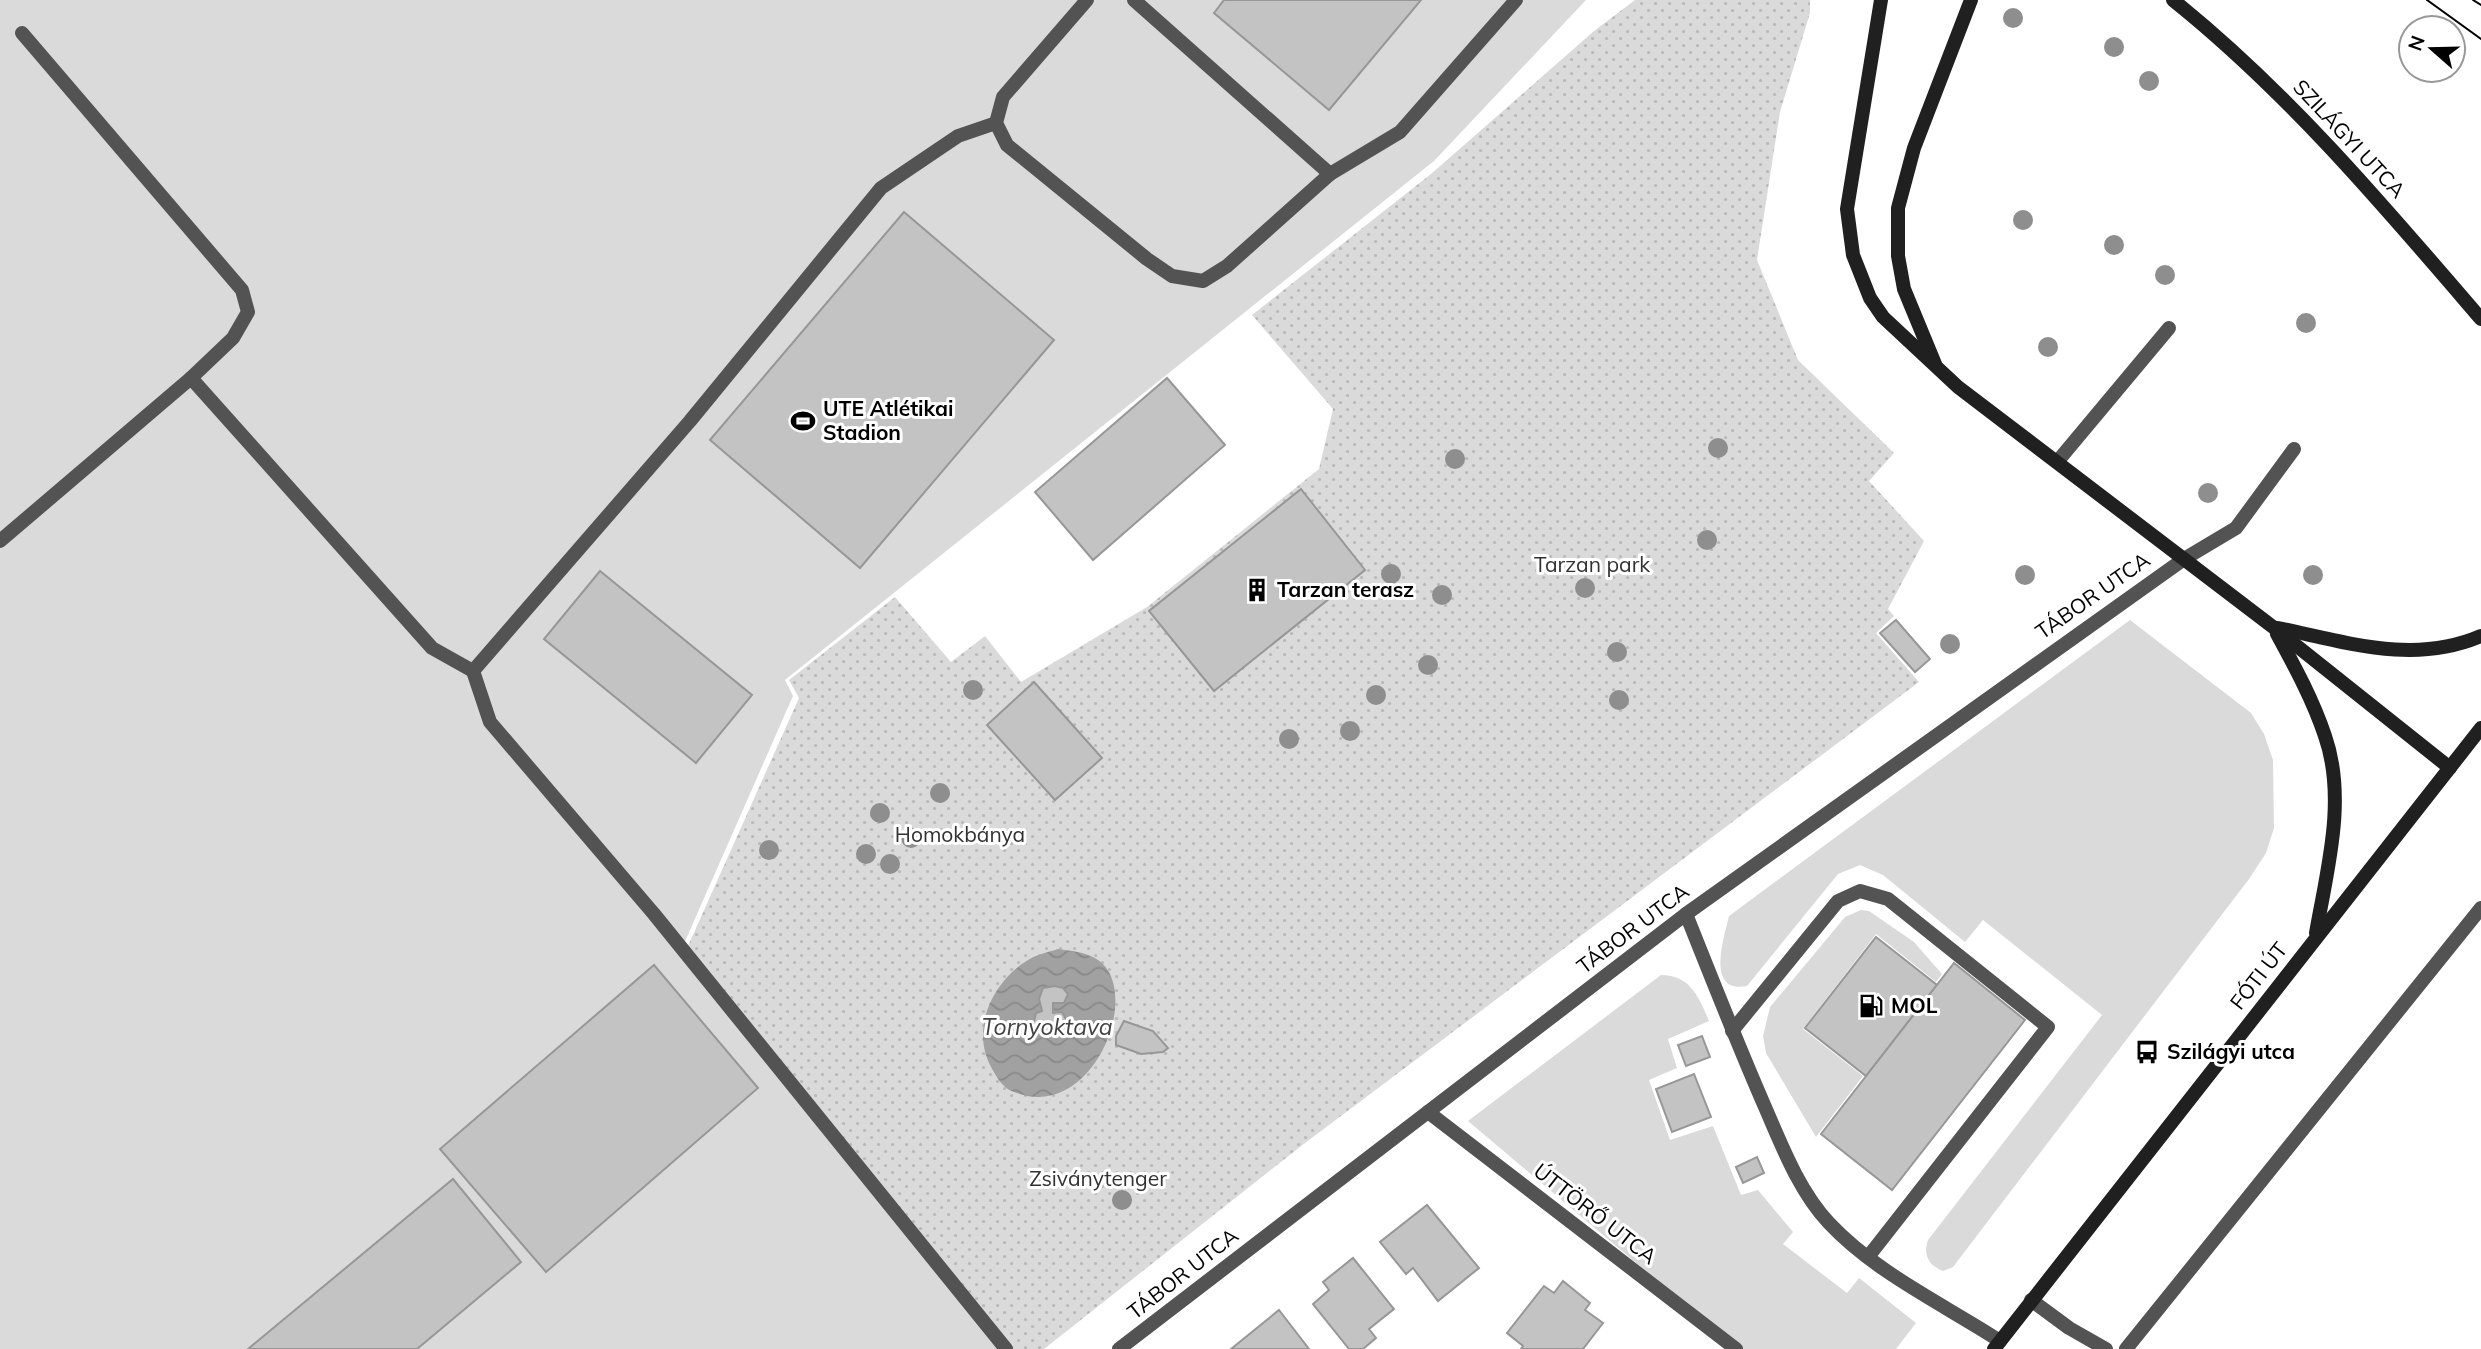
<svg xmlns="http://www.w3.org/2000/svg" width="2481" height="1349" viewBox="0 0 2481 1349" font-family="Mulish,sans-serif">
<defs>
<pattern id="park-dots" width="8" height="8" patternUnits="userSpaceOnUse" patternTransform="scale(1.75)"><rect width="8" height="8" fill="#dadada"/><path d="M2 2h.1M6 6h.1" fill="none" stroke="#b9b9b9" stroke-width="1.8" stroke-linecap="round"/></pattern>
<pattern id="water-waves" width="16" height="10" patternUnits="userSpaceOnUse" patternTransform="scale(1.75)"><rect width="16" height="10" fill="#a1a1a1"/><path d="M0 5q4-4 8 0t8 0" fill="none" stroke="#898989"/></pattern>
</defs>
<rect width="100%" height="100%" fill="#fff"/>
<g fill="#dadada">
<polygon points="0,0 1586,0 1434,161 785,680 793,696 683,946 1011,1349 0,1349"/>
<path d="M2130,620l121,93 13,21 9,26 1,68 -8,25 -17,26 -296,388 -10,4c-15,-6 -20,-16 -15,-31l174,-225 -119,-95 -18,22 -82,-67 -23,-10 -22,9 -91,112c-42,8 -23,-48 -18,-70z"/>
<polygon points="1861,910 1869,911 1914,942 1942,974 1936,982 1876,934 1803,1029 1863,1076 1816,1137 1766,1053 1763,1036 1770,1007 1845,917"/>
<path d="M1661,975c29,0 38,22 48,46l-41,18 9,29 -28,12 21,60 43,-14 28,69 17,-5 35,42 -10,12 64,49 12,-15 57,45 -20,26h-158l-270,-228z"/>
</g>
<polygon fill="url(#park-dots)" points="1635,0 1810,0 1810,13 1780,112 1757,260 1798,360 1894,453 1869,481 1924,541 1888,609 1894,616 1876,633 1919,682 1305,1143 1044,1349 1011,1349 688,946 799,698 789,680 895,597 951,662 985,636 1021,682 1147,607 1319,469 1333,409 1252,315 1431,174 1594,31"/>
<path fill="url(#water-waves)" d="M1058,949c14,2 28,3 40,11 46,31 -5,164 -84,132 -12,-4 -18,-16 -24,-27 -19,-38 3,-84 38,-105 8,-5 20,-8 30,-11z"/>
<g fill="#c3c3c3" stroke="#979797" stroke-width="2">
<polygon points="1224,0 1421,0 1329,110 1214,13"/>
<polygon points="904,212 1054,340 860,568 710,440"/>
<polygon points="1167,378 1225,445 1093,560 1035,492"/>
<polygon points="1301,489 1365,570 1214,691 1149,611"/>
<polygon points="600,571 752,695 696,763 544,639"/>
<polygon points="1896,620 1930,659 1915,672 1880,633"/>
<polygon points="1034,682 1102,758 1055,800 987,725"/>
<polygon points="1876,937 1937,985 1866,1076 1805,1028"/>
<polygon points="1954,963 2025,1020 1892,1190 1821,1134"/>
<polygon points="654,965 758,1088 546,1272 440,1149"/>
<polygon points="1055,986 1063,988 1068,994 1064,1003 1053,1003 1053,1013 1062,1012 1068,1023 1062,1030 1039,1031 1033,1025 1036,1013 1042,1011 1039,999 1043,988"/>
<polygon points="1124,1021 1153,1031 1168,1048 1163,1052 1141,1054 1116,1045 1116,1036"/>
<polygon points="1702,1036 1710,1057 1686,1066 1678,1045"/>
<polygon points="1694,1074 1711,1117 1672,1132 1656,1089"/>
<polygon points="1757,1157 1764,1173 1743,1183 1736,1167"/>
<polygon points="453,1179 521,1262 417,1349 248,1349"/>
<polygon points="1427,1205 1479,1268 1438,1301 1413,1268 1406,1274 1380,1242"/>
<polygon points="1353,1258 1394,1309 1369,1329 1376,1338 1363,1349 1349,1349 1313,1304 1329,1290 1323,1282"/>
<polygon points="1563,1281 1590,1303 1585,1310 1603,1323 1583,1349 1521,1349 1523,1346 1507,1333 1544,1286 1554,1293"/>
<polygon points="1279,1310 1309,1349 1231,1349"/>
</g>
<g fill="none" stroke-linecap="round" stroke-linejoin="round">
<g stroke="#535353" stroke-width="14">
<polyline points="1087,0 1003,97 996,123 1007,145 1147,259 1172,276 1203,281 1227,266 1330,174 1400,132 1516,0"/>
<polyline points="1134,0 1330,174"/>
<polyline points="191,378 432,648 473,671 690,421 881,188 958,136 996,123"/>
<polyline points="2057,462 2169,328"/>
<polyline points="0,541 191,378 233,338 248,312 242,290 22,33"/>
<polyline points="2184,559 2236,528 2294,449"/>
<polyline points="473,671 490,722 654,914 1006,1349"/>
<path d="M1686,914c26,65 51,129 79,193 17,39 34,84 64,116 47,50 114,81 171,118"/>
<polyline points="1732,1031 1838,901 1860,891 1888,899 2048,1027 1868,1257"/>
<polyline points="2031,1300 2069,1328 2106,1349"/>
<polyline points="2126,1349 2481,908"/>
</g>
<g stroke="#535353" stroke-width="14">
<polyline points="1428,1112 1736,1349"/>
<polyline points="1119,1349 1686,914 2184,559"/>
</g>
<g stroke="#202020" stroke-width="14">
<polyline points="1881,0 1847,209 1853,255 1870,298 1883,317 1958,387 2273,627 2450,768"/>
<path d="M2173,0c116,93 211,206 308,319"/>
<polyline points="1935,364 1904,289 1898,256 1898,208 1914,148 1971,0"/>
<path d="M2278,628c68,14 136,37 203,8"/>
<path d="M2277,634c18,33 36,66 48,102 22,63 2,134 -9,197"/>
<polyline points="1994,1349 2481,728"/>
</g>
<g stroke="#000" stroke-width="2">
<polyline points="2427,0 2481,39"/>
<polyline points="2473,0 2481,5"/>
</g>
</g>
<g fill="#8e8e8e">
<circle cx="2013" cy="18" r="10"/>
<circle cx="2114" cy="47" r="10"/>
<circle cx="2149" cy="81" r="10"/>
<circle cx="2023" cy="220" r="10"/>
<circle cx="2114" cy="245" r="10"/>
<circle cx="2165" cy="275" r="10"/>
<circle cx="2306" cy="323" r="10"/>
<circle cx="2048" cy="347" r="10"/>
<circle cx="1718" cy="448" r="10"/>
<circle cx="1455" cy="459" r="10"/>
<circle cx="2208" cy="493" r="10"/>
<circle cx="1707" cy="540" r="10"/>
<circle cx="1391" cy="574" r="10"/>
<circle cx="2025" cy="575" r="10"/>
<circle cx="2313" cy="575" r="10"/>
<circle cx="1585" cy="588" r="10"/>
<circle cx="1442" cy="595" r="10"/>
<circle cx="1950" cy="644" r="10"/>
<circle cx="1617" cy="652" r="10"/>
<circle cx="1428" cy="665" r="10"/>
<circle cx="973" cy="690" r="10"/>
<circle cx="1376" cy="695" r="10"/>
<circle cx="1619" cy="700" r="10"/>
<circle cx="1350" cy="731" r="10"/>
<circle cx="1289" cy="739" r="10"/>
<circle cx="940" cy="793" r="10"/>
<circle cx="880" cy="813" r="10"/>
<circle cx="911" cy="838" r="10"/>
<circle cx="769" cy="850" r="10"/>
<circle cx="866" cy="854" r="10"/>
<circle cx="890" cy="864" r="10"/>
<circle cx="1122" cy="1200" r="10"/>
</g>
<defs>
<g id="stadium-bare" transform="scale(1.89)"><path d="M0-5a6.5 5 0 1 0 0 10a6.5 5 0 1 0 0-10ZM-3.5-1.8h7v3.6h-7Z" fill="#000" stroke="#fff" stroke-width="2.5" paint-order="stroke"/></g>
<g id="building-bare" transform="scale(1.89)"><path d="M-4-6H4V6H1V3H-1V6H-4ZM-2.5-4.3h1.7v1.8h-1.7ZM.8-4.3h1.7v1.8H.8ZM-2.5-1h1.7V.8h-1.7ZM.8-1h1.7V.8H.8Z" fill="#000" stroke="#fff" stroke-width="2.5" paint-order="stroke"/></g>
<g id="fuel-bare" transform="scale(1.89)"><path d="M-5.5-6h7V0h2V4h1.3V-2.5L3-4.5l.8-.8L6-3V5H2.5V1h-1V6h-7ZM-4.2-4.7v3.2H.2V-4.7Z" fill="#000" stroke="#fff" stroke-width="2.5" paint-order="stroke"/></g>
<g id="bus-bare" transform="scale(1.89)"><path d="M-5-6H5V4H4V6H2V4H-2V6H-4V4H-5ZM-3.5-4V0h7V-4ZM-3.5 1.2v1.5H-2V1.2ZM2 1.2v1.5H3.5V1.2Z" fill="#000" stroke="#fff" stroke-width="2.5" paint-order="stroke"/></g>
</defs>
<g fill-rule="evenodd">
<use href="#stadium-bare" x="803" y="421"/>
<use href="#building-bare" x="1257" y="590"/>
<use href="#fuel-bare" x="1871" y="1006"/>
<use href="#bus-bare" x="2147" y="1052"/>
</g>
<g text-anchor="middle" stroke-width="6" stroke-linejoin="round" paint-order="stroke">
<g font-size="21" fill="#000" stroke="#fff">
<text transform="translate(2349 139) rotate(47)" y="7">SZILÁGYI UTCA</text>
<text transform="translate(2093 596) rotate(-35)" y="7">TÁBOR UTCA</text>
<text transform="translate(1633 929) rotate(-37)" y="7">TÁBOR UTCA</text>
<text transform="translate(2259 976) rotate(-52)" y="7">FÓTI ÚT</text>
<text transform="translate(1595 1214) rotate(38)" y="7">ÚTTÖRŐ UTCA</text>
<text transform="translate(1183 1274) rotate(-38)" y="7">TÁBOR UTCA</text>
</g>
<g font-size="21" font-weight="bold" fill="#000" stroke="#fff" text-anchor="start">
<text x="823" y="416">UTE Atlétikai<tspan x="823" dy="24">Stadion</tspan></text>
<text x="1277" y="597">Tarzan terasz</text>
<text x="1891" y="1013">MOL</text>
<text x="2167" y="1059">Szilágyi utca</text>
</g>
<g font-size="21" fill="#313131" stroke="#fff">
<text x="1592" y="572">Tarzan park</text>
<text x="960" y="842">Homokbánya</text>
<text x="1098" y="1186">Zsiványtenger</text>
</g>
<g font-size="23" font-style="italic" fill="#424242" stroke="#fff">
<text x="1047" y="1035">Tornyoktava</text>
</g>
</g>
<g transform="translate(2432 49) rotate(290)"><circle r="33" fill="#ffffff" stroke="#999999" stroke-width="2"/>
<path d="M0-5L12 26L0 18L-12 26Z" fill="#000000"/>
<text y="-10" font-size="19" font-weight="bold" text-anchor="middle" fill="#000000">N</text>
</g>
</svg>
